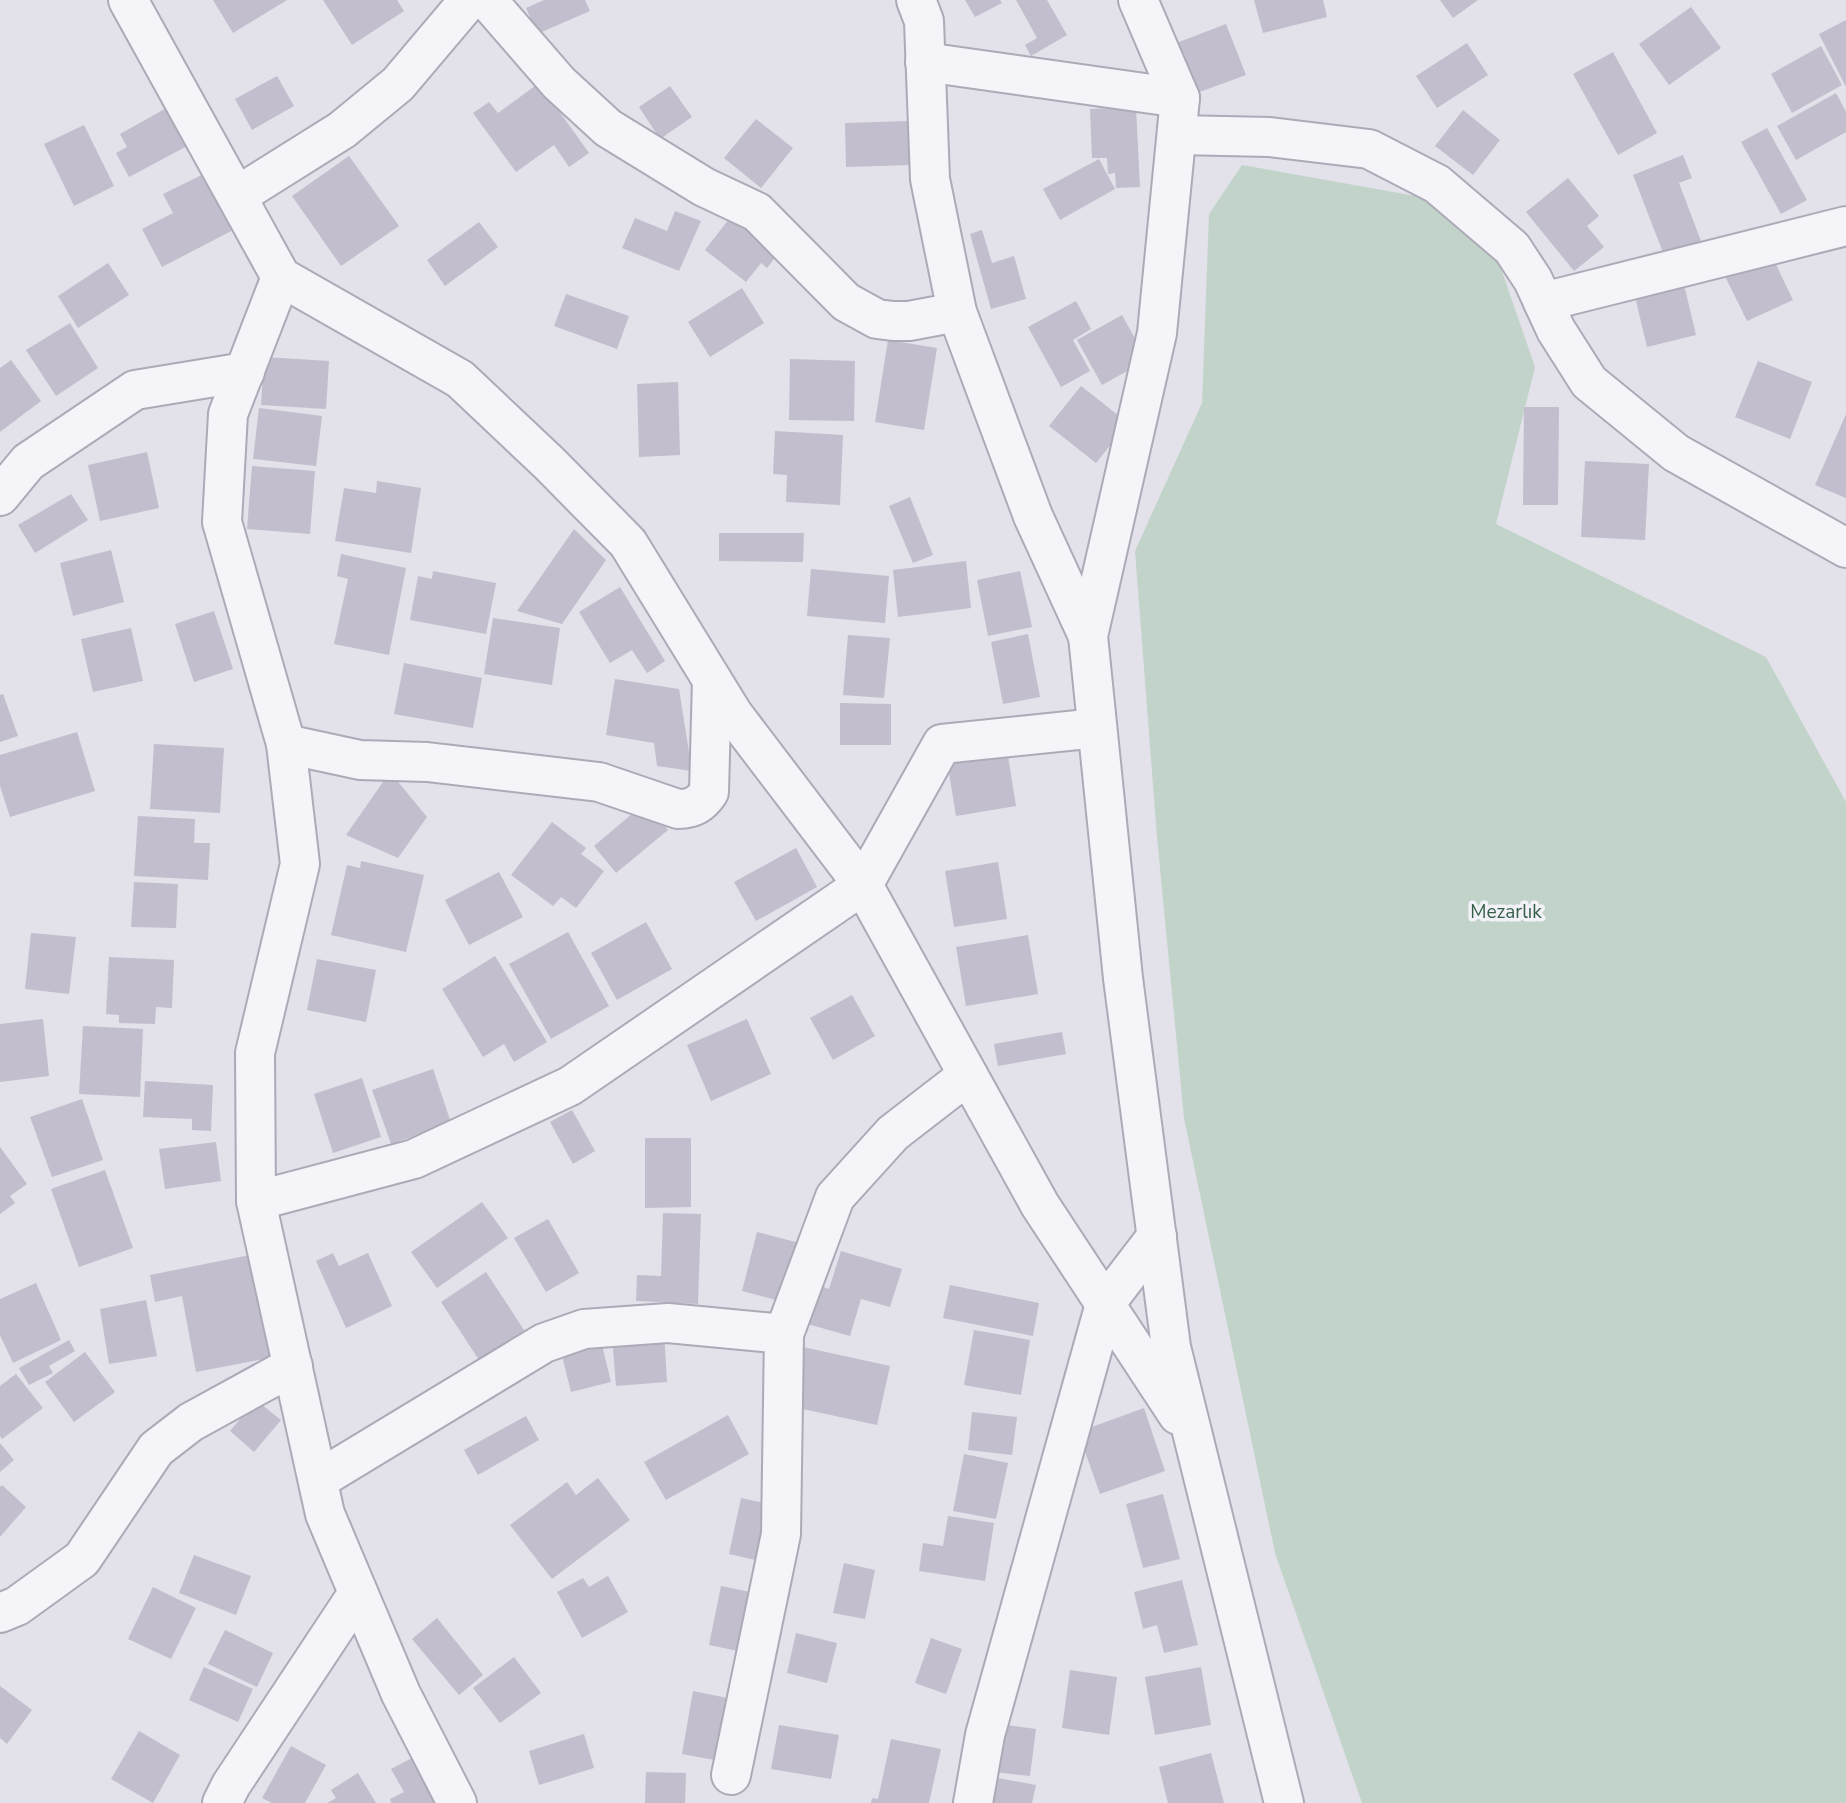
<svg xmlns="http://www.w3.org/2000/svg" width="1846" height="1803" viewBox="0 0 1846 1803" font-family="'Nunito Sans',sans-serif">
<rect width="100%" height="100%" fill="#e3e1ea"/>
<polygon fill="#c2d4c9" points="1242,165 1427,198 1495,251 1535,367 1496,524 1766,657 1846,802 1846,1803 1362,1803 1275,1553 1184,1118 1157,837 1135,551 1202,403 1209,214"/>
<g fill="#c2becd">
<polygon points="213,0 287,0 233,33"/>
<polygon points="323,0 397,0 404,11 352,45"/>
<polygon points="544,0 585,0 590,11 537,34 526,8"/>
<polygon points="965,0 1000,0 1002,3 975,17"/>
<polygon points="1016,0 1047,0 1067,35 1031,56 1025,45 1037,38"/>
<polygon points="1254,0 1323,0 1327,17 1263,33"/>
<polygon points="1440,0 1478,0 1453,18"/>
<polygon points="1691,7 1721,48 1669,85 1639,44"/>
<polygon points="1846,20 1846,87 1819,34"/>
<polygon points="1226,24 1246,75 1186,97 1166,47"/>
<polygon points="1467,43 1488,75 1437,108 1416,76"/>
<polygon points="1821,46 1842,85 1792,113 1771,74"/>
<polygon points="1613,52 1657,133 1618,155 1573,74"/>
<polygon points="277,76 294,106 252,130 235,99"/>
<polygon points="539,83 589,153 569,167 554,145 516,172 473,113 489,102 498,113"/>
<polygon points="670,86 692,117 660,139 639,107"/>
<polygon points="1836,93 1846,112 1846,132 1796,160 1777,126"/>
<polygon points="170,106 191,144 129,177 116,153 127,147 120,134"/>
<polygon points="1136,107 1140,187 1116,188 1115,173 1108,174 1107,158 1092,158 1090,109"/>
<polygon points="1463,110 1500,140 1473,175 1435,146"/>
<polygon points="756,119 793,148 761,188 724,158"/>
<polygon points="908,121 910,165 846,167 845,123"/>
<polygon points="84,125 114,186 74,206 44,144"/>
<polygon points="1767,128 1807,200 1781,214 1741,142"/>
<polygon points="1683,155 1692,178 1679,183 1701,241 1664,255 1633,175"/>
<polygon points="349,156 399,226 341,266 292,196"/>
<polygon points="1099,159 1115,189 1060,220 1043,189"/>
<polygon points="210,171 239,227 162,267 142,229 173,213 163,194"/>
<polygon points="1568,178 1599,216 1587,226 1604,247 1574,271 1526,212"/>
<polygon points="675,211 701,221 679,271 622,248 635,218 667,231"/>
<polygon points="732,215 780,251 767,268 761,263 746,282 705,250"/>
<polygon points="479,222 498,247 445,286 427,260"/>
<polygon points="982,230 992,263 1014,256 1026,299 991,309 970,234"/>
<polygon points="1768,248 1793,300 1747,321 1722,270"/>
<polygon points="108,263 129,295 78,328 58,296"/>
<polygon points="1681,272 1696,335 1647,347 1632,284"/>
<polygon points="742,288 764,323 710,357 688,322"/>
<polygon points="566,294 629,316 617,349 554,326"/>
<polygon points="1076,301 1091,329 1073,340 1090,371 1061,387 1028,327"/>
<polygon points="1122,315 1147,360 1102,385 1077,340"/>
<polygon points="70,323 98,368 56,396 26,350"/>
<polygon points="888,340 937,348 924,430 875,422"/>
<polygon points="264,357 329,361 326,409 261,405"/>
<polygon points="790,359 855,361 854,421 789,420"/>
<polygon points="11,360 41,401 0,432 0,368"/>
<polygon points="1758,361 1812,382 1790,439 1735,417"/>
<polygon points="678,382 680,455 639,457 637,384"/>
<polygon points="1081,386 1128,423 1096,463 1049,426"/>
<polygon points="1524,407 1559,407 1558,505 1523,505"/>
<polygon points="259,408 322,416 316,466 253,459"/>
<polygon points="1846,414 1846,498 1815,485"/>
<polygon points="775,431 843,435 840,505 786,502 787,475 773,474"/>
<polygon points="147,452 159,508 100,521 88,465"/>
<polygon points="1585,461 1649,464 1645,540 1581,537"/>
<polygon points="252,466 315,471 310,534 247,529"/>
<polygon points="377,481 421,488 411,553 335,541 344,488 376,493"/>
<polygon points="71,494 88,520 35,553 18,525"/>
<polygon points="910,497 933,555 913,563 889,506"/>
<polygon points="574,529 606,560 562,624 517,611"/>
<polygon points="719,533 804,533 803,562 719,561"/>
<polygon points="111,550 124,602 73,616 60,563"/>
<polygon points="341,554 406,568 389,655 334,644 348,579 337,576"/>
<polygon points="966,561 971,608 898,617 893,570"/>
<polygon points="811,569 889,576 885,623 807,616"/>
<polygon points="433,571 496,583 486,634 410,620 418,576 432,579"/>
<polygon points="1020,571 1032,627 988,636 977,580"/>
<polygon points="620,587 665,661 647,673 632,650 610,663 579,612"/>
<polygon points="214,611 233,669 194,682 175,624"/>
<polygon points="493,618 560,628 552,685 484,674"/>
<polygon points="131,628 143,681 93,692 81,639"/>
<polygon points="1028,634 1040,697 1003,704 991,642"/>
<polygon points="848,635 890,638 884,698 843,695"/>
<polygon points="404,663 482,678 473,728 394,714"/>
<polygon points="615,679 679,689 692,771 657,766 654,743 606,735"/>
<polygon points="3,694 18,736 0,742 0,695"/>
<polygon points="840,703 891,704 891,745 840,745"/>
<polygon points="77,732 95,791 10,817 0,786 0,755"/>
<polygon points="154,744 224,748 220,813 150,809"/>
<polygon points="1007,750 1016,806 956,816 947,760"/>
<polygon points="390,772 427,817 398,858 346,835"/>
<polygon points="645,803 668,830 616,873 594,846"/>
<polygon points="138,816 195,819 194,843 210,843 208,880 134,876"/>
<polygon points="552,822 586,848 581,854 604,871 576,908 561,897 553,906 511,875"/>
<polygon points="796,848 817,887 756,921 734,882"/>
<polygon points="361,861 424,875 406,952 331,935 347,865 360,868"/>
<polygon points="998,862 1007,919 954,927 945,871"/>
<polygon points="499,872 523,917 469,945 445,900"/>
<polygon points="134,882 178,884 176,928 131,927"/>
<polygon points="646,922 672,969 617,1000 591,953"/>
<polygon points="568,932 609,1006 551,1039 509,964"/>
<polygon points="31,933 76,937 69,994 25,989"/>
<polygon points="1028,935 1038,994 966,1006 956,947"/>
<polygon points="495,956 547,1042 514,1062 504,1044 483,1057 442,989"/>
<polygon points="109,957 174,960 172,1008 156,1007 155,1024 119,1023 119,1015 106,1014"/>
<polygon points="317,959 376,970 366,1022 307,1010"/>
<polygon points="852,995 875,1036 833,1060 810,1018"/>
<polygon points="43,1019 49,1076 0,1082 0,1024"/>
<polygon points="747,1019 771,1074 711,1101 687,1045"/>
<polygon points="83,1026 143,1029 140,1097 79,1094"/>
<polygon points="1062,1032 1066,1054 998,1066 994,1044"/>
<polygon points="433,1069 451,1123 391,1144 372,1090"/>
<polygon points="362,1078 381,1137 333,1153 314,1094"/>
<polygon points="145,1081 213,1085 211,1131 192,1130 192,1119 143,1117"/>
<polygon points="82,1099 103,1160 52,1177 30,1117"/>
<polygon points="572,1110 595,1151 573,1164 550,1122"/>
<polygon points="645,1138 691,1138 691,1207 645,1208"/>
<polygon points="216,1142 221,1181 165,1189 159,1149"/>
<polygon points="0,1147 27,1184 10,1196 15,1203 0,1214"/>
<polygon points="105,1170 133,1248 79,1267 51,1189"/>
<polygon points="482,1202 508,1238 437,1288 411,1252"/>
<polygon points="663,1213 701,1214 698,1304 636,1301 637,1275 661,1276"/>
<polygon points="548,1219 579,1273 546,1292 514,1238"/>
<polygon points="757,1232 807,1245 791,1304 742,1291"/>
<polygon points="841,1251 902,1269 890,1307 861,1299 850,1336 804,1323 816,1284 829,1289"/>
<polygon points="333,1253 339,1266 368,1253 392,1306 346,1328 316,1261"/>
<polygon points="255,1254 275,1357 196,1372 182,1296 155,1302 150,1275"/>
<polygon points="486,1272 526,1333 481,1363 441,1302"/>
<polygon points="36,1283 61,1340 13,1363 0,1335 0,1299"/>
<polygon points="950,1285 1039,1303 1033,1336 943,1318"/>
<polygon points="146,1300 157,1356 109,1364 100,1309"/>
<polygon points="974,1330 1030,1340 1021,1395 964,1385"/>
<polygon points="664,1332 667,1382 616,1386 612,1336"/>
<polygon points="600,1337 611,1382 571,1392 560,1348"/>
<polygon points="69,1340 75,1351 49,1366 53,1373 29,1385 19,1368"/>
<polygon points="803,1347 890,1366 877,1425 789,1406"/>
<polygon points="85,1352 115,1392 74,1422 45,1382"/>
<polygon points="16,1374 43,1408 2,1439 0,1436 0,1386"/>
<polygon points="256,1400 281,1420 254,1452 230,1431"/>
<polygon points="1144,1408 1165,1471 1100,1494 1078,1432"/>
<polygon points="972,1412 1017,1417 1012,1455 968,1450"/>
<polygon points="728,1415 749,1454 666,1500 644,1462"/>
<polygon points="526,1416 539,1440 478,1475 464,1450"/>
<polygon points="0,1443 14,1460 0,1472"/>
<polygon points="964,1454 1008,1463 996,1519 953,1511"/>
<polygon points="598,1478 630,1520 552,1579 510,1525 567,1482 576,1495"/>
<polygon points="2,1485 26,1507 0,1537 0,1487"/>
<polygon points="1163,1494 1180,1559 1143,1568 1126,1504"/>
<polygon points="741,1498 773,1505 760,1561 729,1554"/>
<polygon points="948,1516 994,1523 985,1581 919,1571 923,1543 943,1546"/>
<polygon points="194,1555 251,1576 236,1615 179,1593"/>
<polygon points="844,1563 875,1570 865,1619 833,1613"/>
<polygon points="608,1576 628,1612 582,1638 557,1592 583,1578 589,1587"/>
<polygon points="1182,1580 1198,1645 1164,1653 1157,1625 1143,1629 1134,1592"/>
<polygon points="721,1586 755,1593 743,1652 709,1645"/>
<polygon points="153,1587 196,1608 171,1659 128,1639"/>
<polygon points="437,1618 483,1675 459,1695 412,1639"/>
<polygon points="225,1630 273,1653 257,1687 208,1664"/>
<polygon points="796,1633 837,1643 827,1683 787,1673"/>
<polygon points="931,1638 962,1649 946,1694 915,1683"/>
<polygon points="514,1657 541,1693 500,1723 473,1688"/>
<polygon points="204,1667 253,1689 238,1722 189,1700"/>
<polygon points="1201,1667 1211,1725 1155,1735 1145,1677"/>
<polygon points="1070,1670 1117,1677 1109,1735 1062,1728"/>
<polygon points="0,1686 32,1710 7,1744 0,1738"/>
<polygon points="693,1691 737,1700 725,1762 682,1754"/>
<polygon points="991,1723 1036,1729 1030,1776 985,1771"/>
<polygon points="779,1725 839,1735 831,1779 771,1769"/>
<polygon points="139,1731 180,1755 153,1803 111,1779"/>
<polygon points="584,1734 594,1768 539,1785 529,1751"/>
<polygon points="891,1739 941,1749 929,1803 871,1803 872,1798 878,1799"/>
<polygon points="291,1746 326,1765 305,1803 272,1803 262,1798"/>
<polygon points="1211,1753 1224,1803 1168,1803 1159,1767"/>
<polygon points="416,1756 443,1803 391,1803 390,1799 404,1792 391,1769"/>
<polygon points="646,1772 686,1773 685,1803 645,1803"/>
<polygon points="358,1773 376,1803 327,1803 336,1798 331,1790"/>
<polygon points="992,1777 1036,1785 1032,1803 987,1803"/>
</g>
<g fill="none" stroke-linecap="round" stroke-linejoin="round">
<g stroke="#adaab8" stroke-width="42">
<g id="minor">
<polyline points="128,0 281,277 460,379 549,463 628,543 733,714 863,885 1040,1205 1178,1415"/>
<polyline points="487,0 559,83 608,128 704,187 757,212 846,302 877,319 893,321 909,321 957,312"/>
<polyline points="916,0 924,21 930,179 957,312 1033,516 1088,636"/>
<polyline points="1138,0 1180,98 1157,333 1088,636 1123,978 1171,1347 1284,1803"/>
<polyline points="925,62 1180,98"/>
<polyline points="1177,135 1270,137 1369,149 1437,184 1512,248 1533,280 1556,330 1589,382 1676,453 1846,548"/>
<polyline points="237,196 342,130 398,84 469,0"/>
<polyline points="281,277 228,414 222,522 286,744 300,864 255,1053 256,1201 325,1514 401,1694 457,1803"/>
<polyline points="1543,302 1846,226"/>
<polyline points="0,496 28,462 135,390 245,372"/>
<path d="M286,744l74,16 67,2 172,20 79,27c15,0 23,-5 31,-17l3,-112"/>
<polyline points="256,1201 414,1159 570,1086 863,885 942,744 1097,728"/>
<polyline points="318,1480 544,1343 584,1329 668,1323 784,1334"/>
<polyline points="0,1613 17,1606 82,1559 156,1449 191,1422 293,1366"/>
<polyline points="731,1775 781,1534 784,1334 835,1197 893,1133 968,1075"/>
<polyline points="222,1803 231,1785 358,1593"/>
<polyline points="973,1803 985,1735 1105,1304 1157,1236"/>
</g>
</g>
<use href="#minor" stroke="#f5f4f8" stroke-width="38"/>
</g>
<g text-anchor="middle" stroke-width="7" stroke-linejoin="round" paint-order="stroke">
<g font-size="19" fill="#355f48" stroke="#f2f1f7">
<text x="1506" y="918">Mezarlık</text>
</g>
</g>
</svg>
